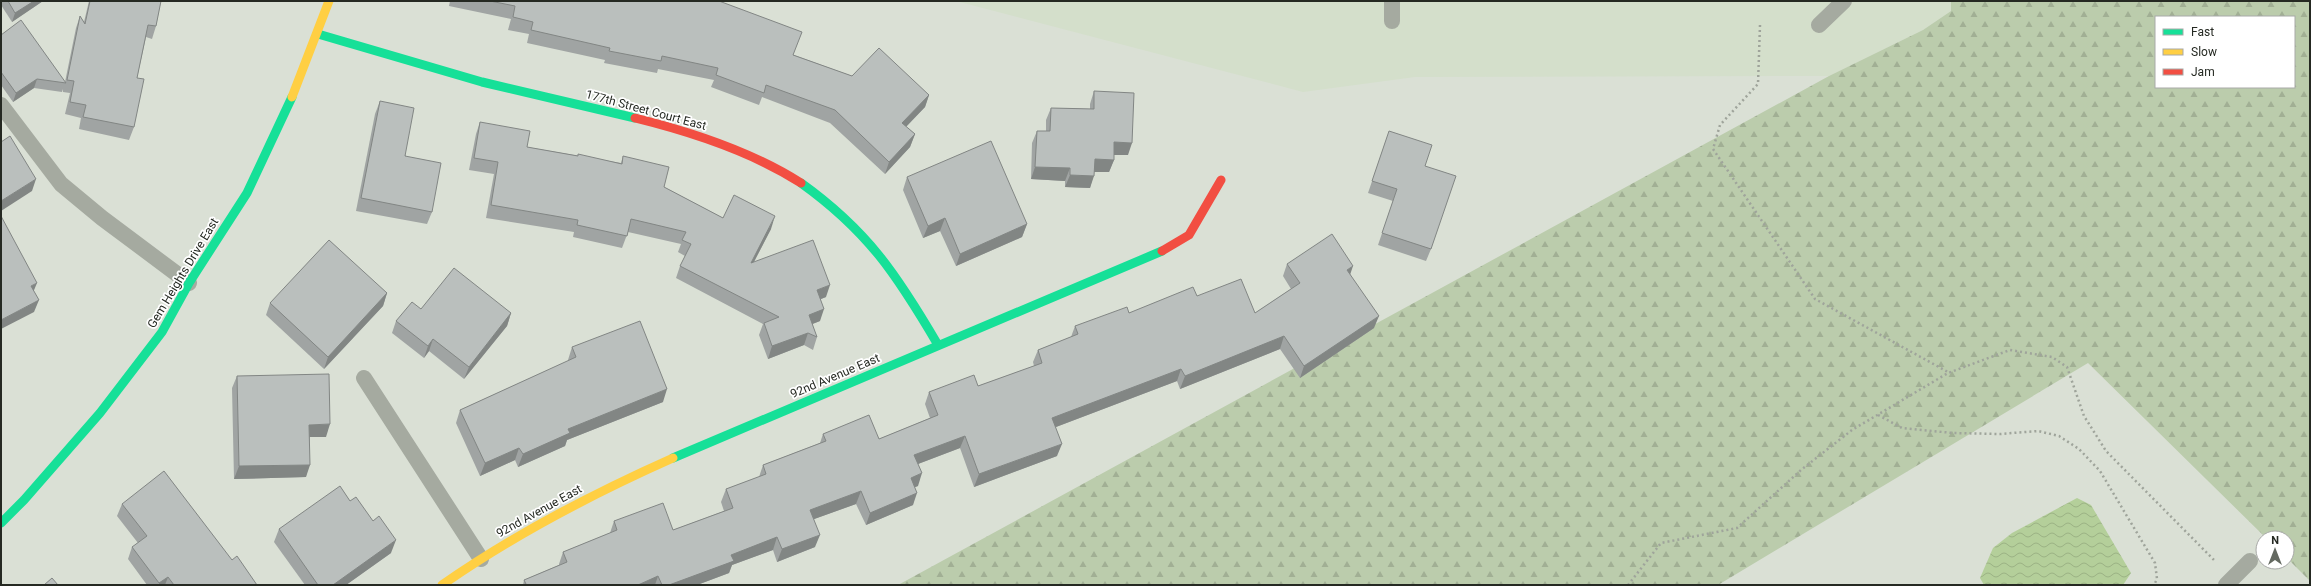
<svg xmlns="http://www.w3.org/2000/svg" width="2311" height="586" viewBox="0 0 2311 586" font-family="Roboto,sans-serif">
<defs>
<pattern id="forest-firs" width="22" height="20" patternUnits="userSpaceOnUse"><rect width="22" height="20" fill="#bbccac"/><path d="M5 1l3.5 6h-7zM16 11l3.5 6h-7z" fill="#a1af94"/></pattern>
<pattern id="water-waves" width="16" height="10" patternUnits="userSpaceOnUse"><rect width="16" height="10" fill="#b4cf9a"/><path d="M0 5q4-4 8 0t8 0" fill="none" stroke="#9bb284"/></pattern>
</defs>
<rect width="100%" height="100%" fill="#dae0d5"/>
<polygon fill="#d4dfcb" points="956,1 1951,1 1951,11 1923,30 1829,76 1415,77 1303,92"/>
<path fill="url(#forest-firs)" fill-rule="evenodd" d="M1951,1h359v580l-23,-23v-20h-21l-178,-175 -370,222h-820l931,-509 94,-46 28,-19zM2156,17h138v70h-138z"/>
<polygon fill="url(#water-waves)" points="2077,498 2091,505 2131,573 2123,585 1984,585 1980,578 1993,548 2012,533"/>
<g fill="none" stroke-linecap="round" stroke-linejoin="round">
<g stroke="#9fa49b" stroke-width="2.5" stroke-dasharray="2 3" stroke-linecap="butt">
<polyline points="1760,25 1758,84 1720,125 1713,149 1815,299 1948,372"/>
<polyline points="1878,415 1902,428 1953,433 2000,434 2038,431 2059,436 2079,449 2100,471 2155,563 2157,579 2154,585"/>
<polyline points="1628,585 1661,543 1737,528 1801,470 1852,430 1948,373 2010,350 2052,357 2067,367 2084,416 2106,451 2215,561"/>
</g>
<g stroke="#a5aaa0" stroke-width="16">
<polyline points="1392,1 1392,21"/>
<polyline points="1819,25 1844,1"/>
<polyline points="1,105 61,184 102,218 189,283"/>
<polyline points="364,378 481,559"/>
<polyline points="2226,585 2250,561"/>
</g>
<g stroke="#16e098" stroke-width="9">
<polyline points="318,34 482,82 635,118"/>
<path d="M801,183c67,48 96,92 137,162"/>
<polyline points="673,458 1162,251"/>
<polyline points="1,523 24,500 100,413 162,332 189,283 247,193 292,97"/>
</g>
<g stroke="#ffcf43" stroke-width="9">
<polyline points="292,97 329,1"/>
<path d="M442,585c73,-51 150,-91 231,-127"/>
</g>
<g stroke="#f24e42" stroke-width="9">
<path d="M635,118c57,14 116,33 166,65"/>
<polyline points="1162,251 1189,235 1221,180"/>
</g>
</g>
<g fill="#a0a4a3">
<polygon points="1,1 43,1 12,22 1,5"/>
<polygon points="89,1 161,1 156,26 152,39 146,37 137,78 134,127 129,140 79,129 81,118 65,114 70,93 63,92 63,89 62,92 34,88 13,102 1,85 1,35 65,82 76,28 80,16 84,22"/>
<polygon points="450,1 719,1 794,55 852,76 929,95 925,107 906,127 915,134 910,147 885,174 830,123 762,97 759,105 711,87 714,80 658,69 657,73 604,63 605,60 527,43 529,34 508,30 511,19 449,6"/>
<polygon points="1094,91 1128,155 1114,155 1114,160 1109,172 1094,172 1090,188 1065,187 1065,181 1031,179 1032,143 1037,131 1046,131 1046,120 1051,108 1090,109 1090,104"/>
<polygon points="380,101 432,212 427,224 356,211 375,114"/>
<polygon points="480,122 527,147 621,163 623,156 664,187 723,218 771,229 754,262 826,297 821,299 820,321 812,324 817,337 813,350 804,345 768,359 759,335 763,324 676,278 680,266 685,256 678,252 681,244 628,232 622,248 573,237 574,232 486,218 494,174 469,170 476,134"/>
<polygon points="1385,143 1425,166 1431,249 1426,261 1378,245 1393,201 1368,193"/>
<polygon points="907,177 1027,224 1022,237 956,266 940,231 923,238 903,190"/>
<polygon points="1287,264 1350,274 1374,328 1300,378 1280,349 1180,389 1177,381 1056,427 1057,456 974,487 960,448 918,464 918,486 915,487 913,505 866,525 856,504 814,519 815,547 777,562 773,550 732,565 729,573 697,585 523,585 524,580 559,565 559,564 563,552 610,533 614,521 673,530 724,511 721,502 726,489 759,477 763,465 820,443 823,434 879,439 930,418 925,404 929,392 978,386 1034,366 1033,362 1038,350 1071,337 1075,326 1197,296 1255,313 1291,289 1283,276"/>
<polygon points="387,293 383,306 324,369 266,315 270,303"/>
<polygon points="421,309 511,313 507,326 464,379 429,351 424,358 392,333 396,321"/>
<polygon points="572,347 663,402 567,440 565,446 518,467 515,460 480,476 456,423 460,410 568,361 568,360"/>
<polygon points="237,376 326,437 310,437 306,477 234,479 232,388"/>
<polygon points="350,501 391,553 346,585 305,585 274,542 279,529"/>
<polygon points="122,504 232,560 257,585 147,585 128,559 132,547 138,543 117,516"/>
</g>
<g fill="#828684">
<polygon points="34,1 43,1 12,22 15,13"/>
<polygon points="37,79 34,88 13,102 16,93"/>
<polygon points="929,95 925,107 898,135 902,123"/>
<polygon points="915,134 910,147 885,174 889,162"/>
<polygon points="1114,142 1132,143 1128,155 1109,155"/>
<polygon points="1095,159 1114,160 1109,172 1090,172"/>
<polygon points="1035,167 1070,168 1065,181 1031,179"/>
<polygon points="1070,175 1094,176 1090,188 1065,187"/>
<polygon points="36,179 32,191 1,211 1,201"/>
<polygon points="775,216 771,229 747,275 751,263"/>
<polygon points="945,218 940,231 923,238 928,226"/>
<polygon points="1027,224 1022,237 956,266 960,254"/>
<polygon points="1353,266 1349,278 1347,270"/>
<polygon points="37,283 32,295 31,286"/>
<polygon points="830,285 826,297 813,302 817,290"/>
<polygon points="387,293 383,306 324,369 328,357"/>
<polygon points="39,300 34,312 1,329 1,320"/>
<polygon points="824,309 820,321 805,327 809,315"/>
<polygon points="511,313 507,326 464,379 469,367"/>
<polygon points="1379,316 1374,328 1300,378 1304,366"/>
<polygon points="808,333 804,345 768,359 772,346"/>
<polygon points="1284,336 1280,349 1180,389 1185,376"/>
<polygon points="433,339 429,351 424,358 428,346"/>
<polygon points="1181,369 1177,381 1048,430 1052,418"/>
<polygon points="667,389 663,402 567,440 565,446 518,467 523,454 568,429"/>
<polygon points="330,424 326,437 305,437 309,425"/>
<polygon points="965,436 960,448 910,467 914,455"/>
<polygon points="1062,444 1057,456 974,487 979,474"/>
<polygon points="519,448 515,460 480,476 485,463"/>
<polygon points="310,465 306,477 234,479 239,466"/>
<polygon points="922,473 918,486 907,490 911,478"/>
<polygon points="861,491 856,504 806,522 810,510"/>
<polygon points="917,493 913,505 866,525 870,513"/>
<polygon points="820,535 815,547 777,562 782,549"/>
<polygon points="777,537 773,550 732,565 729,573 697,585 669,585 731,555"/>
<polygon points="396,540 391,553 346,585 333,585"/>
<polygon points="658,576 655,585 638,585"/>
<polygon points="168,577 165,585 159,585 159,583"/>
</g>
<g fill="#babfbd" stroke="#828684">
<polygon points="8,1 34,1 15,13"/>
<polygon points="90,1 161,1 156,26 148,25 137,78 144,79 134,127 83,117 86,105 70,102 74,81 67,80 80,16 85,24"/>
<polygon points="490,1 719,1 802,32 793,55 852,76 879,48 929,95 902,123 915,134 889,162 835,110 766,85 764,93 716,75 718,68 662,56 661,61 609,51 610,48 531,30 533,22 513,17 515,6"/>
<polygon points="21,20 66,83 37,79 16,93 1,72 1,35"/>
<polygon points="1094,91 1134,93 1132,143 1114,142 1114,160 1095,159 1094,176 1070,175 1070,168 1035,167 1037,131 1050,131 1051,108 1094,109"/>
<polygon points="380,101 414,108 405,156 441,163 432,212 361,198"/>
<polygon points="480,122 530,131 527,147 578,156 578,154 622,164 623,156 669,167 664,187 723,218 734,195 775,216 751,263 813,240 830,285 817,290 824,309 809,315 817,337 808,333 772,346 764,323 779,317 680,266 691,244 682,240 686,232 631,219 627,236 577,225 578,220 491,205 498,162 474,158"/>
<polygon points="1389,131 1432,145 1425,166 1456,176 1431,249 1382,233 1397,189 1372,181"/>
<polygon points="10,136 36,179 1,201 1,142"/>
<polygon points="991,141 1027,224 960,254 945,218 928,226 907,177"/>
<polygon points="1,216 37,283 31,286 39,300 1,320"/>
<polygon points="1332,234 1353,266 1347,270 1379,316 1304,366 1284,336 1185,376 1181,369 1052,418 1062,444 979,474 965,436 914,455 922,473 911,478 917,493 870,513 861,491 810,510 820,535 782,549 777,537 731,555 734,561 669,585 662,585 658,576 638,585 525,585 526,584 524,580 567,562 563,552 617,530 614,521 663,503 673,530 733,508 726,489 766,474 763,465 826,441 823,434 869,415 879,439 938,415 929,392 974,375 978,386 1042,363 1038,350 1078,334 1075,326 1127,307 1129,313 1193,287 1197,296 1241,279 1255,313 1300,283 1287,264"/>
<polygon points="329,240 387,293 328,357 270,303"/>
<polygon points="454,268 511,313 469,367 433,339 428,346 396,321 412,302 421,309"/>
<polygon points="640,321 667,389 568,429 570,433 523,454 519,448 485,463 460,410 576,357 572,347"/>
<polygon points="329,374 330,424 309,425 310,465 239,466 237,376"/>
<polygon points="164,471 232,560 237,556 257,585 174,585 168,577 159,583 132,547 147,536 122,504"/>
<polygon points="340,486 350,501 356,497 373,521 379,516 396,540 333,585 318,585 279,529"/>
<polygon points="52,578 58,585 44,585"/>
</g>
<g text-anchor="middle" stroke-width="3.5" stroke-linejoin="round" paint-order="stroke">
<g font-size="12" fill="#252922" stroke="#fff">
<text transform="translate(646 110) rotate(15)" y="4">177th Street Court East</text>
<text transform="translate(183 273) rotate(-59)" y="4">Gem Heights Drive East</text>
<text transform="translate(835 376) rotate(-23)" y="4">92nd Avenue East</text>
<text transform="translate(539 511) rotate(-29)" y="4">92nd Avenue East</text>
</g>
</g>
<rect width="2311" height="586" fill="none" stroke="#252922" stroke-width="4"/>
<rect x="2155" y="16" width="140" height="72" fill="#ffffff" stroke="#a8a9a7"/>
<rect x="2163" y="29" width="20" height="6" fill="#16e098" stroke="#a8a9a7"/>
<text x="2191" y="36" font-size="12" fill="#252922">Fast</text>
<rect x="2163" y="49" width="20" height="6" fill="#ffcf43" stroke="#a8a9a7"/>
<text x="2191" y="56" font-size="12" fill="#252922">Slow</text>
<rect x="2163" y="69" width="20" height="6" fill="#f24e42" stroke="#a8a9a7"/>
<text x="2191" y="76" font-size="12" fill="#252922">Jam</text>
<g transform="translate(2275 550)"><circle r="19" fill="#ffffff" stroke="#a8a9a7"/>
<path d="M0-3L7 15L0 10L-7 15Z" fill="#646961"/>
<text y="-6" font-size="11" font-weight="bold" text-anchor="middle" fill="#252922">N</text>
</g>
</svg>
